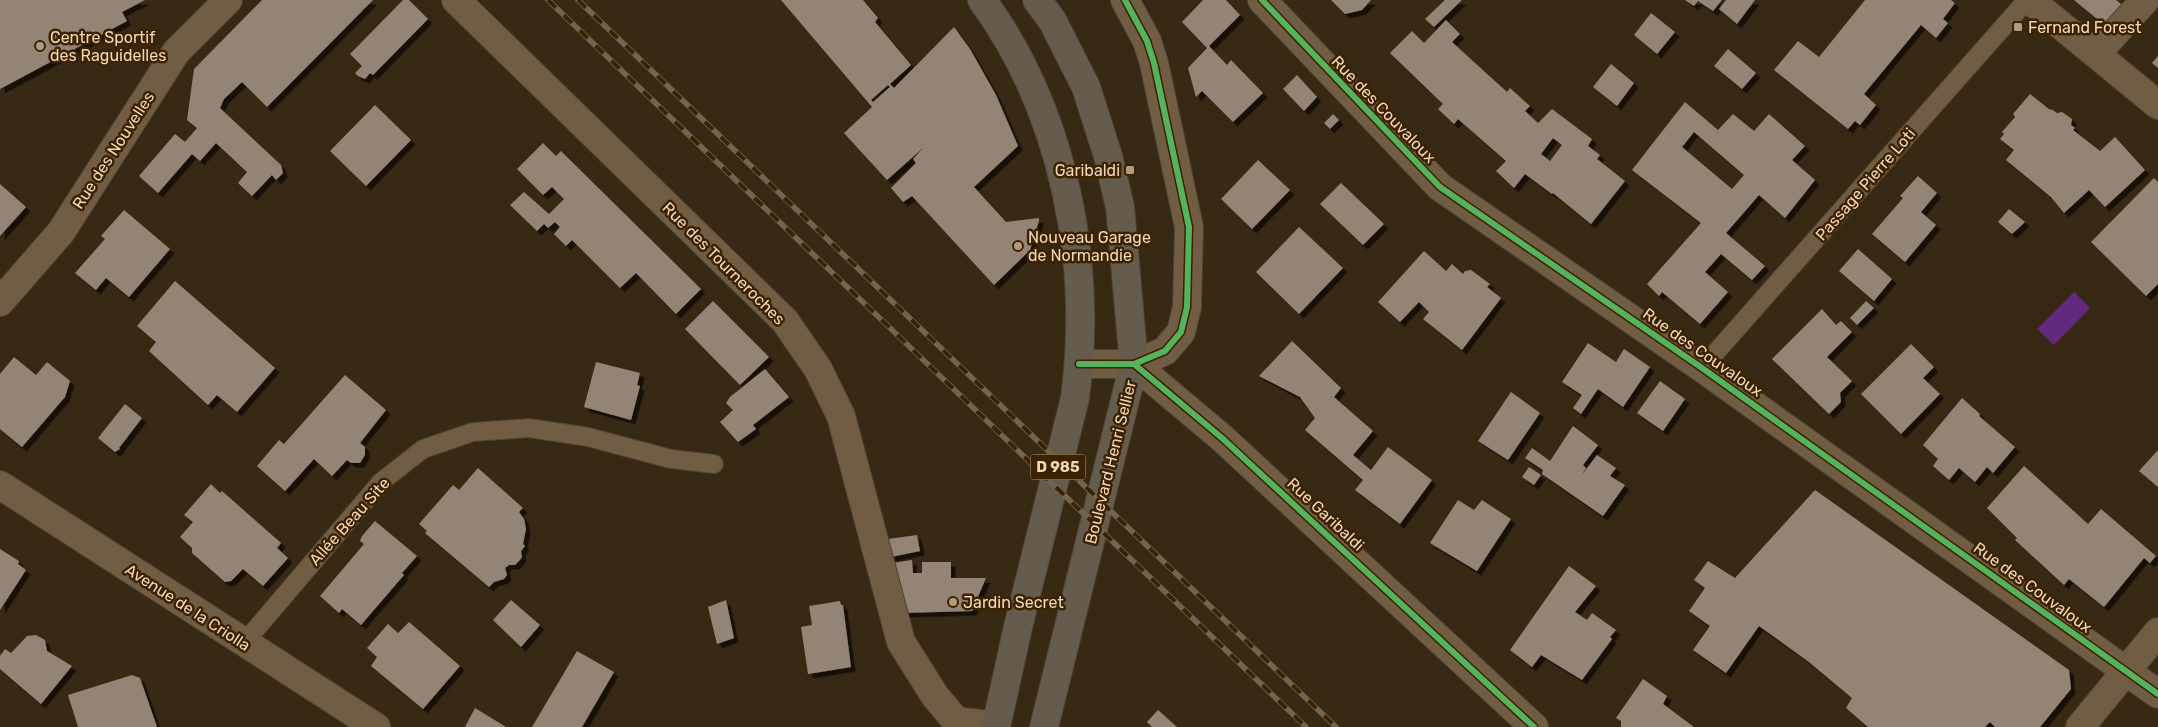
<svg xmlns="http://www.w3.org/2000/svg" width="2158" height="727" viewBox="0 0 2158 727" font-family="Rubik,sans-serif">
<defs>
<filter id="shadow"><feDropShadow dx="4.5" dy="4.5" stdDeviation="0" flood-color="#0009"/></filter>
</defs>
<rect width="100%" height="100%" fill="#382915"/>
<polygon fill="#63287f" points="2074,292 2090,308 2054,345 2037,329"/>
<g fill="#948476" fill-rule="evenodd" filter="url(#shadow)">
<polygon points="0,0 145,0 122,12 127,21 0,89"/>
<polygon points="262,0 373,0 267,107 242,82 224,99 220,108 281,165 283,173 276,180 272,175 252,196 238,183 247,172 216,143 200,161 192,154 158,193 139,176 175,134 185,142 197,128 187,120 194,69"/>
<polygon points="403,0 409,0 428,19 373,75 370,73 365,79 358,76 355,73 362,66 350,54"/>
<path d="M781,0h82l15,18 -3,4 36,43 -21,19 4,4 60,-61 16,22 26,46 22,51 -44,41 32,35 33,-4v3l-9,29 -36,35 -82,-89 -9,6 -12,-14 25,-25 -3,-4 11,-12 -37,33 -43,-47 28,-26zM888,85l2,2 -17,15 -2,-2z"/>
<polygon points="1203,0 1226,0 1240,15 1209,46 1227,65 1231,60 1263,93 1233,122 1202,91 1196,97 1188,68 1207,48 1182,22"/>
<polygon points="1331,0 1371,0 1362,10 1345,14"/>
<polygon points="1445,0 1462,0 1434,27 1425,19"/>
<polygon points="1685,0 1722,0 1713,11 1698,1 1694,6"/>
<polygon points="1726,0 1755,0 1737,24 1719,9"/>
<polygon points="1865,0 1951,0 1955,3 1943,19 1948,23 1936,38 1921,25 1864,94 1876,105 1860,125 1855,121 1848,129 1774,70 1798,41 1819,57"/>
<polygon points="2074,0 2116,0 2126,8 2113,22 2102,23"/>
<polygon points="1651,13 1675,32 1657,54 1634,35"/>
<path d="M1446,20l14,14 -8,8 55,50 3,-4 20,18 -5,5 13,12 14,-14 40,30 -4,7 12,9 -3,4 28,22 -34,43 -38,-31 -1,1 -27,-20 -11,14 -18,-17 10,-10 -48,-42 -4,5 -16,-15 5,-5 -53,-51 22,-22 12,12zM1553,138l9,7 -12,16 -9,-7z"/>
<polygon points="1728,49 1756,73 1742,89 1714,66"/>
<polygon points="2158,56 2158,68 2152,63"/>
<polygon points="1611,64 1634,83 1617,106 1593,87"/>
<polygon points="1297,75 1317,97 1304,111 1283,89"/>
<polygon points="2030,94 2050,110 2051,109 2057,113 2062,112 2072,119 2071,125 2075,128 2073,130 2100,151 2115,137 2145,170 2105,207 2089,190 2064,213 2051,197 2006,160 2014,150 2000,139 2004,134 2002,132 2015,117 2013,114"/>
<path d="M1685,102l33,28 15,-16 21,17 15,-17 36,32 -13,14 23,20 -30,38 -26,-23 -33,38 39,33 -13,14 -31,-26 -16,18 23,20 -28,32 -38,-32 -3,4 -12,-12 54,-61 -69,-53zM1694,132l50,43 -12,14 -50,-42z"/>
<polygon points="375,105 411,140 366,186 330,151"/>
<polygon points="1333,114 1339,120 1330,129 1324,123"/>
<polygon points="543,143 556,156 561,151 568,158 701,289 676,314 636,273 620,288 572,240 566,246 554,234 560,227 555,222 548,228 544,224 537,231 510,205 524,192 549,214 564,199 552,187 543,195 517,169"/>
<polygon points="1258,160 1290,190 1252,229 1221,199"/>
<polygon points="1918,176 1937,193 1921,212 1936,225 1905,262 1872,234 1903,198 1900,196"/>
<polygon points="2154,178 2158,182 2158,284 2146,296 2091,242"/>
<polygon points="1341,183 1384,224 1363,245 1320,204"/>
<polygon points="0,184 26,207 0,236"/>
<polygon points="2009,209 2025,222 2012,234 1998,222"/>
<polygon points="124,210 170,249 129,297 106,278 96,290 75,273 105,239 101,236"/>
<polygon points="1299,227 1343,268 1299,314 1256,272"/>
<polygon points="1858,249 1892,279 1874,301 1839,271"/>
<polygon points="1424,251 1446,271 1452,264 1463,274 1465,271 1471,270 1490,284 1487,287 1501,298 1462,350 1423,319 1429,312 1419,302 1400,322 1378,302"/>
<polygon points="175,281 275,368 237,412 217,395 208,405 149,351 156,342 137,326"/>
<polygon points="713,301 769,357 740,385 685,329"/>
<polygon points="1866,301 1874,308 1857,325 1850,318"/>
<polygon points="1822,309 1836,325 1841,321 1852,332 1827,357 1852,381 1840,393 1841,402 1829,414 1772,359"/>
<polygon points="1292,341 1341,388 1334,397 1373,431 1353,455 1371,470 1388,447 1432,480 1400,524 1355,490 1363,480 1305,430 1315,418 1300,397 1259,376"/>
<polygon points="1588,343 1616,362 1624,349 1650,367 1623,407 1598,389 1581,414 1573,408 1582,395 1562,382"/>
<polygon points="1911,344 1934,367 1923,378 1940,394 1901,434 1861,394"/>
<polygon points="14,357 36,375 47,362 70,381 65,397 22,447 0,429 0,374"/>
<polygon points="596,362 640,373 637,385 640,386 631,420 584,407"/>
<polygon points="765,369 789,397 753,425 756,429 738,442 720,422 733,410 726,403 730,397"/>
<polygon points="345,375 386,410 360,443 365,447 365,455 360,463 351,463 347,460 332,476 314,459 285,491 257,466 279,440 284,444"/>
<polygon points="1660,381 1685,399 1663,431 1637,413"/>
<polygon points="1511,392 1540,413 1508,460 1478,441"/>
<polygon points="1962,398 1980,414 1979,416 2015,447 1993,473 1987,467 1975,482 1959,468 1949,480 1933,466 1938,459 1923,445"/>
<polygon points="125,404 142,418 119,448 120,449 115,452 98,438"/>
<polygon points="1573,426 1598,445 1583,465 1586,468 1581,476 1597,455 1616,468 1610,476 1625,485 1603,516 1542,474 1543,470 1525,458 1532,448 1550,461"/>
<polygon points="2158,450 2158,487 2139,471"/>
<polygon points="2024,466 2088,524 2101,509 2156,556 2150,563 2144,558 2104,607 2069,579 2064,585 2015,540 2017,538 1987,508"/>
<polygon points="1529,467 1541,475 1534,485 1522,477"/>
<polygon points="478,468 523,508 519,512 524,519 526,529 523,544 525,546 521,551 522,557 519,561 515,565 509,565 505,568 507,575 504,579 494,582 489,587 425,533 427,531 419,524 453,485 459,490"/>
<polygon points="211,484 220,493 222,491 281,543 277,548 288,558 263,586 243,569 231,581 225,582 192,553 192,548 180,537 193,522 184,515"/>
<polygon points="1815,490 2069,670 2071,689 2040,727 1995,727 1990,722 1985,727 1868,727 1846,708 1852,698 1809,662 1759,626 1726,673 1693,650 1710,626 1689,611 1705,588 1694,580 1708,561 1735,578"/>
<polygon points="1458,500 1474,510 1482,500 1511,519 1477,571 1430,543"/>
<polygon points="375,521 417,556 402,573 404,575 361,625 342,609 339,613 320,596 364,544 360,541 362,536"/>
<polygon points="917,535 920,551 891,557 888,539"/>
<polygon points="0,549 19,561 18,564 26,570 0,610"/>
<polygon points="912,560 913,573 922,573 922,562 951,562 951,578 986,578 972,611 903,613 892,563"/>
<polygon points="1569,566 1596,586 1575,612 1587,620 1592,613 1616,630 1610,637 1612,639 1582,680 1541,655 1532,667 1510,650"/>
<polygon points="511,600 540,625 521,647 493,620"/>
<polygon points="726,600 734,638 717,644 708,607"/>
<polygon points="840,601 841,605 843,605 851,667 808,674 801,627 812,625 809,606"/>
<polygon points="409,622 460,666 423,709 371,666 377,657 367,648 388,624 398,633"/>
<polygon points="36,635 45,640 47,651 72,666 41,704 0,669 0,656 5,649 11,653 27,636"/>
<polygon points="577,651 614,672 582,727 532,727"/>
<polygon points="132,675 140,678 157,727 78,727 68,695"/>
<polygon points="1643,679 1667,696 1663,704 1694,727 1621,727 1621,721 1616,718"/>
<polygon points="475,708 506,727 465,727"/>
<polygon points="1158,710 1177,727 1152,727 1147,722"/>
</g>
<g fill="none" stroke-linecap="round" stroke-linejoin="round">
<g stroke="#504332" stroke-width="20">
<g id="service">
<polyline points="1702,368 2027,0"/>
<polyline points="244,643 381,482 423,449 473,432 529,428 588,437 671,459 714,464"/>
</g>
</g>
<g stroke="#504332" stroke-width="30">
<g id="minor">
<polyline points="456,0 785,321 818,369 841,416 901,642 935,696 956,721"/>
<polyline points="1125,0 1147,41 1154,63 1189,227 1187,307 1181,332 1165,351 1134,364"/>
<polyline points="1262,0 1440,187 1702,368 2158,694"/>
<polyline points="2030,0 2158,105"/>
<polyline points="2096,54 2145,0"/>
<polyline points="0,302 61,232 176,52 228,0"/>
<polyline points="1079,364 1134,364 1222,438 1534,727"/>
<polyline points="0,485 376,727"/>
<polyline points="956,721 996,726"/>
<polyline points="2080,727 2158,632"/>
</g>
</g>
<g stroke="#504332" stroke-width="30">
<g id="primary">
<path d="M982,0c82,112 111,263 93,398l-57,229 -22,100"/>
<polyline points="1037,0 1052,20 1086,87 1108,156 1120,207 1134,364 1044,727"/>
</g>
</g>
<use href="#service" stroke="#705d43" stroke-width="18"/>
<use href="#minor" stroke="#705d43" stroke-width="28"/>
<use href="#primary" stroke="#665c4d" stroke-width="28"/>
<g stroke="#736450" stroke-width="5.5">
<g id="rail">
<polyline points="548,0 1306,727"/>
<polyline points="578,0 1336,727"/>
</g>
</g>
<use href="#rail" stroke="#3b2200" stroke-width="4" stroke-dasharray="11" stroke-linecap="butt"/>
<g stroke="#3b2200" stroke-width="9">
<g id="cycleway">
<polyline points="1125,0 1147,41 1154,63 1189,227 1187,307 1181,332 1165,351 1134,364"/>
<polyline points="1262,0 1440,187 1702,368 2158,694"/>
<polyline points="1079,364 1134,364 1222,438 1534,727"/>
</g>
</g>
<use href="#cycleway" stroke="#56b35d" stroke-width="6"/>
</g>
<g fill="#b19a7f" stroke="#3b2200" stroke-width="2">
<rect x="2013" y="22" width="10" height="10" rx="2.5"/>
<circle cx="40" cy="46" r="5"/>
<rect x="1125" y="165" width="10" height="10" rx="2.5"/>
<circle cx="1018" cy="246" r="5"/>
<circle cx="953" cy="602" r="5"/>
</g>
<g text-anchor="middle" stroke-width="5" stroke-linejoin="round" paint-order="stroke">
<rect fill="#3b2200" stroke="#bba181" stroke-width="1" x="1030.5" y="454.5" width="55" height="25" rx="4"/>
<g font-size="15" font-weight="bold" fill="#f2d7b8">
<text x="1058" y="472">D 985</text>
</g>
<g font-size="16" fill="#f2d7b8" stroke="#3b2200" text-anchor="start">
<text x="2028" y="33">Fernand Forest</text>
<text x="50" y="43">Centre Sportif<tspan x="50" dy="18">des Raguidelles</tspan></text>
<text x="1120" y="176" text-anchor="end">Garibaldi</text>
<text x="1028" y="243">Nouveau Garage<tspan x="1028" dy="18">de Normandie</tspan></text>
<text x="963" y="608">Jardin Secret</text>
</g>
<g font-size="16" fill="#f2d7b8" stroke="#3b2200">
<text transform="translate(1384 109) rotate(46)" y="6">Rue des Couvaloux</text>
<text transform="translate(113 150) rotate(-57)" y="6">Rue des Nouvelles</text>
<text transform="translate(1865 184) rotate(-49)" y="6">Passage Pierre Loti</text>
<text transform="translate(724 263) rotate(45)" y="6">Rue des Tourneroches</text>
<text transform="translate(1703 352) rotate(35)" y="6">Rue des Couvaloux</text>
<text transform="translate(1110 462) rotate(-76)" y="6">Boulevard Henri Sellier</text>
<text transform="translate(1326 514) rotate(43)" y="6">Rue Garibaldi</text>
<text transform="translate(349 521) rotate(-48)" y="6">Allée Beau Site</text>
<text transform="translate(2033 587) rotate(36)" y="6">Rue des Couvaloux</text>
<text transform="translate(188 607) rotate(33)" y="6">Avenue de la Criolla</text>
</g>
</g>
</svg>
